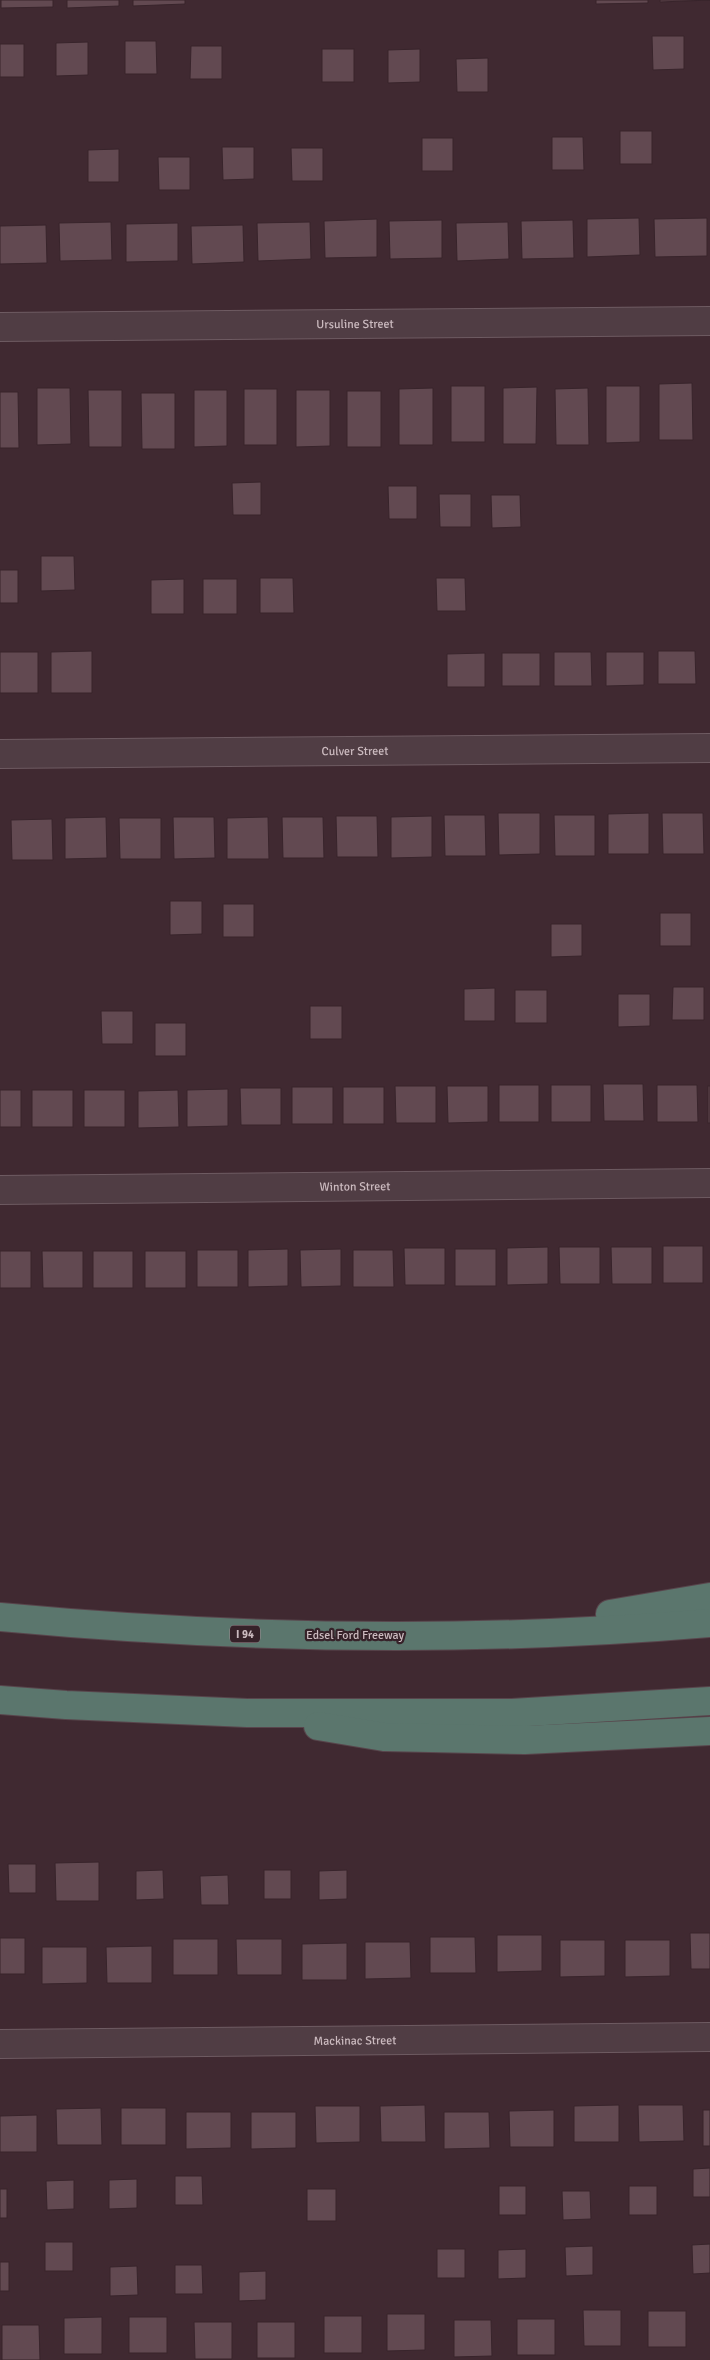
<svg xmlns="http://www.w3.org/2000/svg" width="710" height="2360" viewBox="0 0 710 2360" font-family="Signika,sans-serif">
<rect width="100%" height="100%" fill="#402931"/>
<g fill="#624951" stroke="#38242b">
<polygon points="1,0 53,0 53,7 1,8"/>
<polygon points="67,0 119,0 119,6 67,8"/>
<polygon points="133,0 185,0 185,4 133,6"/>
<polygon points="596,0 648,0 648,3 596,4"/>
<polygon points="660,0 710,0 660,2"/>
<polygon points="652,36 684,36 684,69 653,70"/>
<polygon points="125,41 156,41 157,74 125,74"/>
<polygon points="88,42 88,75 56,76 56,43"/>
<rect x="0" y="44" width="24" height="33"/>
<polygon points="191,46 222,46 222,79 190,79"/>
<rect x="322" y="49" width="32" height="33"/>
<polygon points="420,49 420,82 388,83 388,50"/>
<polygon points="488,58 488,92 457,92 456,59"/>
<rect x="620" y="131" width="32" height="33"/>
<polygon points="552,137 583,137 584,170 552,170"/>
<rect x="422" y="138" width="31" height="33"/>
<polygon points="222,147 254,147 254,179 223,180"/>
<polygon points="291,148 323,148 323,181 292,181"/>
<polygon points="119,149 119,182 88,182 88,150"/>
<polygon points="158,157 190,157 190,190 159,190"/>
<polygon points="639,218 640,255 587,257 587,219"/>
<polygon points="707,218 707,256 655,257 654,219"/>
<polygon points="377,219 377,257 325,258 324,221"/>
<polygon points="442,220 442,258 390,259 389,221"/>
<polygon points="573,220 574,258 522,259 521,221"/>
<polygon points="111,222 112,260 60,261 59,223"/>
<polygon points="310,222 311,259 258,261 257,223"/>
<polygon points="508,222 509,259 457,261 456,223"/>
<polygon points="178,223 178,261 126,262 126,224"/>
<polygon points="46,225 47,263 0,264 0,226"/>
<polygon points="243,225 244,262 192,264 191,226"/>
<polygon points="692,383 693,440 659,440 659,384"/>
<rect x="451" y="386" width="34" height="56"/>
<polygon points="606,386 640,386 640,442 606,443"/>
<polygon points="537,387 536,444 503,444 503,388"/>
<polygon points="37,388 70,388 71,444 37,445"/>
<polygon points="433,388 433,445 399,445 399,389"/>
<polygon points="588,388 589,445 556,445 555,389"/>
<rect x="244" y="389" width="33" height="56"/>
<polygon points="88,390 122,390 122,447 89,447"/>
<polygon points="194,390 227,390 227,446 194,447"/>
<polygon points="296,390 330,390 330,446 296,447"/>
<rect x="347" y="391" width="34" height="56"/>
<polygon points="0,392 18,392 19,448 0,448"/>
<polygon points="141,393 175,393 175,449 142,449"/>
<polygon points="261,482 261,515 233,515 232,483"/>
<polygon points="388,486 417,486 417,519 389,519"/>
<polygon points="439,494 471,494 471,527 440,527"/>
<polygon points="491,495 520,495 521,527 492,528"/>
<polygon points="41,556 74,556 75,590 41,591"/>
<rect x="0" y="570" width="18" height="33"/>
<polygon points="260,578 293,578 294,613 260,613"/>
<polygon points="436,578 465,578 466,611 437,611"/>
<polygon points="184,579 184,614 151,614 151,580"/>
<rect x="203" y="579" width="34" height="35"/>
<polygon points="92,651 92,693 51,693 51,652"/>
<polygon points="658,651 695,651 696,684 658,684"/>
<rect x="0" y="652" width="38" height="41"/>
<polygon points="554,652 591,652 592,686 554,686"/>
<polygon points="606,652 644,652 644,685 606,686"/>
<polygon points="485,653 485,687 447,687 447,654"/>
<rect x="502" y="653" width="38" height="33"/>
<polygon points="498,813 540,813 540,854 499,855"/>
<polygon points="649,813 649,854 608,854 608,814"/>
<polygon points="662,813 703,813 704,854 663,854"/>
<polygon points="444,815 485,815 486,856 445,856"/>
<polygon points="554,815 595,815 595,856 555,856"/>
<polygon points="336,816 377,816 378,857 337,857"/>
<polygon points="432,816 432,857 391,858 391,817"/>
<polygon points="106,817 107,858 65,859 65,818"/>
<polygon points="173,817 214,817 215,858 174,859"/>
<polygon points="268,817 269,859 227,859 227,818"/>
<polygon points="282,817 323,817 324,858 283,858"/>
<polygon points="119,818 161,818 161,859 120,859"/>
<polygon points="52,819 53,860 12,860 11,820"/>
<polygon points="170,901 202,901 202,934 170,935"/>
<rect x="223" y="904" width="31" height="33"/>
<rect x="660" y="913" width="31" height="33"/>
<polygon points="551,924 582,924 582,956 551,957"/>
<polygon points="673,987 704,987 704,1020 672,1020"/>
<polygon points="495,988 495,1021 464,1021 464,989"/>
<rect x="515" y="990" width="32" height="33"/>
<polygon points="618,994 650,994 650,1026 618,1027"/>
<rect x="310" y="1006" width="32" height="33"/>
<polygon points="101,1011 133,1011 133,1044 102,1044"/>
<rect x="155" y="1023" width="31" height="33"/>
<polygon points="603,1084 643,1084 644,1121 604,1121"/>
<rect x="499" y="1085" width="40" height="37"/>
<rect x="551" y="1085" width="40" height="37"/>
<polygon points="657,1085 697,1085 698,1122 657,1122"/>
<polygon points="395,1086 436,1086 436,1123 396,1123"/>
<polygon points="447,1086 488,1086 488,1122 448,1123"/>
<rect x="708" y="1086" width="2" height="37"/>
<rect x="292" y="1087" width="41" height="37"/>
<rect x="343" y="1087" width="41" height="37"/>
<polygon points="240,1088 281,1088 281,1125 241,1125"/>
<polygon points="228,1089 228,1126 187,1127 187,1090"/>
<rect x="0" y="1090" width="21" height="37"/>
<rect x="32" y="1090" width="41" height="37"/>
<rect x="84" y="1090" width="41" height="37"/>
<polygon points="178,1090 179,1127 138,1128 138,1091"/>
<rect x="663" y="1246" width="40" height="37"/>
<polygon points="548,1247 548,1284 507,1285 507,1248"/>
<polygon points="559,1247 600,1247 600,1284 560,1284"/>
<polygon points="611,1247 652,1247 652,1284 612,1284"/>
<polygon points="404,1248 445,1248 445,1285 405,1285"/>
<polygon points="288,1249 288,1286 248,1287 248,1250"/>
<polygon points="341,1249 341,1286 301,1287 300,1250"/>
<rect x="455" y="1249" width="41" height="37"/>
<rect x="197" y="1250" width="41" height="37"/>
<polygon points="353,1250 393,1250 394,1287 353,1287"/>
<rect x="0" y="1251" width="31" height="37"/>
<polygon points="42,1251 83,1251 83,1288 43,1288"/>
<rect x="93" y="1251" width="40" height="37"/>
<rect x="145" y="1251" width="41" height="37"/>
<polygon points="99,1862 99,1901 56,1901 55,1863"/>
<polygon points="8,1864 36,1864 36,1893 9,1893"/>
<polygon points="163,1870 164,1899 136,1900 136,1871"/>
<rect x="264" y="1870" width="27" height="29"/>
<polygon points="347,1870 347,1899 319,1900 319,1871"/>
<polygon points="228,1875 229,1905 201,1905 200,1876"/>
<polygon points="690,1933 710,1933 710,1969 691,1969"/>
<polygon points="497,1935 542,1935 542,1971 497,1972"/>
<polygon points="430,1937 475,1937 476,1973 430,1973"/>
<rect x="0" y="1938" width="25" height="36"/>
<rect x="173" y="1939" width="45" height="36"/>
<polygon points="236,1939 282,1939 282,1975 237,1975"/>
<polygon points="560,1940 605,1940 605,1976 560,1977"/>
<polygon points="625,1940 670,1940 670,1976 625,1977"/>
<polygon points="365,1942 410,1942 411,1978 365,1979"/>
<polygon points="347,1943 347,1980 302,1980 302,1944"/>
<polygon points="152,1946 152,1983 107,1983 106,1947"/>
<polygon points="42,1947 87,1947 87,1983 42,1984"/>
<polygon points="425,2105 426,2142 381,2142 380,2106"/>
<polygon points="619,2105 619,2142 574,2142 574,2106"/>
<polygon points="638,2105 683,2105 684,2141 639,2142"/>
<polygon points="315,2106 360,2106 360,2142 316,2143"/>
<polygon points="101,2108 102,2145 57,2145 56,2109"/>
<rect x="121" y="2108" width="45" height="37"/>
<polygon points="554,2110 554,2147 510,2147 509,2111"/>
<rect x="703" y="2110" width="7" height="36"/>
<polygon points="186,2112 231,2112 231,2148 186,2149"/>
<polygon points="251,2112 296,2112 296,2148 251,2149"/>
<polygon points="444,2112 489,2112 490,2148 444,2149"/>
<polygon points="37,2115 37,2152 0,2152 0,2116"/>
<polygon points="710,2168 710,2197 693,2197 693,2169"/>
<polygon points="175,2176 202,2176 203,2205 175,2205"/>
<polygon points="137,2179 137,2208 109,2209 109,2180"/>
<polygon points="74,2180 74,2209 47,2210 46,2181"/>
<rect x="499" y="2186" width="27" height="29"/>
<rect x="629" y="2186" width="28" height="29"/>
<rect x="0" y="2189" width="7" height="29"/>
<rect x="307" y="2189" width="29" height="32"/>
<polygon points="562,2191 590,2191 591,2219 563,2220"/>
<rect x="45" y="2242" width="28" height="29"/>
<polygon points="710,2244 710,2273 693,2274 692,2245"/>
<polygon points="593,2246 593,2275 566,2276 565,2247"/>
<rect x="437" y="2249" width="28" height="29"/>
<polygon points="526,2249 526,2278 498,2279 498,2250"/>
<rect x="0" y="2262" width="9" height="29"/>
<polygon points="175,2265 202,2265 203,2294 175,2294"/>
<polygon points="137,2266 138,2295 110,2296 110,2267"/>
<polygon points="266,2271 266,2300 239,2301 239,2272"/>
<polygon points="583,2310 621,2310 621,2346 584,2346"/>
<rect x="648" y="2311" width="38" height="36"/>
<polygon points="387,2314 425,2314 425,2350 387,2351"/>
<rect x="324" y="2316" width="38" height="37"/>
<polygon points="102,2317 102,2354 64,2354 64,2318"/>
<rect x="129" y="2317" width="38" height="36"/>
<rect x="517" y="2319" width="38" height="36"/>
<polygon points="454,2320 491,2320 492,2356 454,2357"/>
<polygon points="194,2322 232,2322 232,2359 195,2359"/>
<rect x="257" y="2322" width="38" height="36"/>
<polygon points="2,2325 39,2325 40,2360 2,2360"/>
</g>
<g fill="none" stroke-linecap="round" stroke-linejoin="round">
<g stroke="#6e5b62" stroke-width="30">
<g id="minor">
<path id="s1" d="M0,327l710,-6"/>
<path id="s2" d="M0,754l710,-6"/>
<path id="s3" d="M0,1190l710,-7"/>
<path id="s4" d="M0,2044l710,-7"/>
</g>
</g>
<g stroke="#58454c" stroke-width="30">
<g id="highway">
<polyline points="610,1614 710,1597"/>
<path d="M0,1617c236,22 474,26 710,6"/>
<polyline points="0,1700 66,1705 247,1713 512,1713 710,1701"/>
<polyline points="318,1726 384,1737 525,1740 710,1731"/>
</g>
</g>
<use href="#minor" stroke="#503d44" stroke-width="28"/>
<use href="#highway" stroke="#5b766d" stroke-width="28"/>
</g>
<g text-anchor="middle" stroke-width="4.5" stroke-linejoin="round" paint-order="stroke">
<rect fill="#362229" stroke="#9e8c92" stroke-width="1" x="230" y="1625.5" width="30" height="17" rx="4"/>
<g font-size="11" font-weight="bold" fill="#cbbabf">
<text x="245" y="1638">I 94</text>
</g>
<g font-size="12" fill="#cbbabf" stroke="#362229">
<text dy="4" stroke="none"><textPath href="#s1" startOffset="355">Ursuline Street</textPath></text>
<text dy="4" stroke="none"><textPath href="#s2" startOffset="355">Culver Street</textPath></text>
<text dy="4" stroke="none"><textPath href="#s3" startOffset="355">Winton Street</textPath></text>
<text x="355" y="1639">Edsel Ford Freeway</text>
<text dy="4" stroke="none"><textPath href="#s4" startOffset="355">Mackinac Street</textPath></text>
</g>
</g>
</svg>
